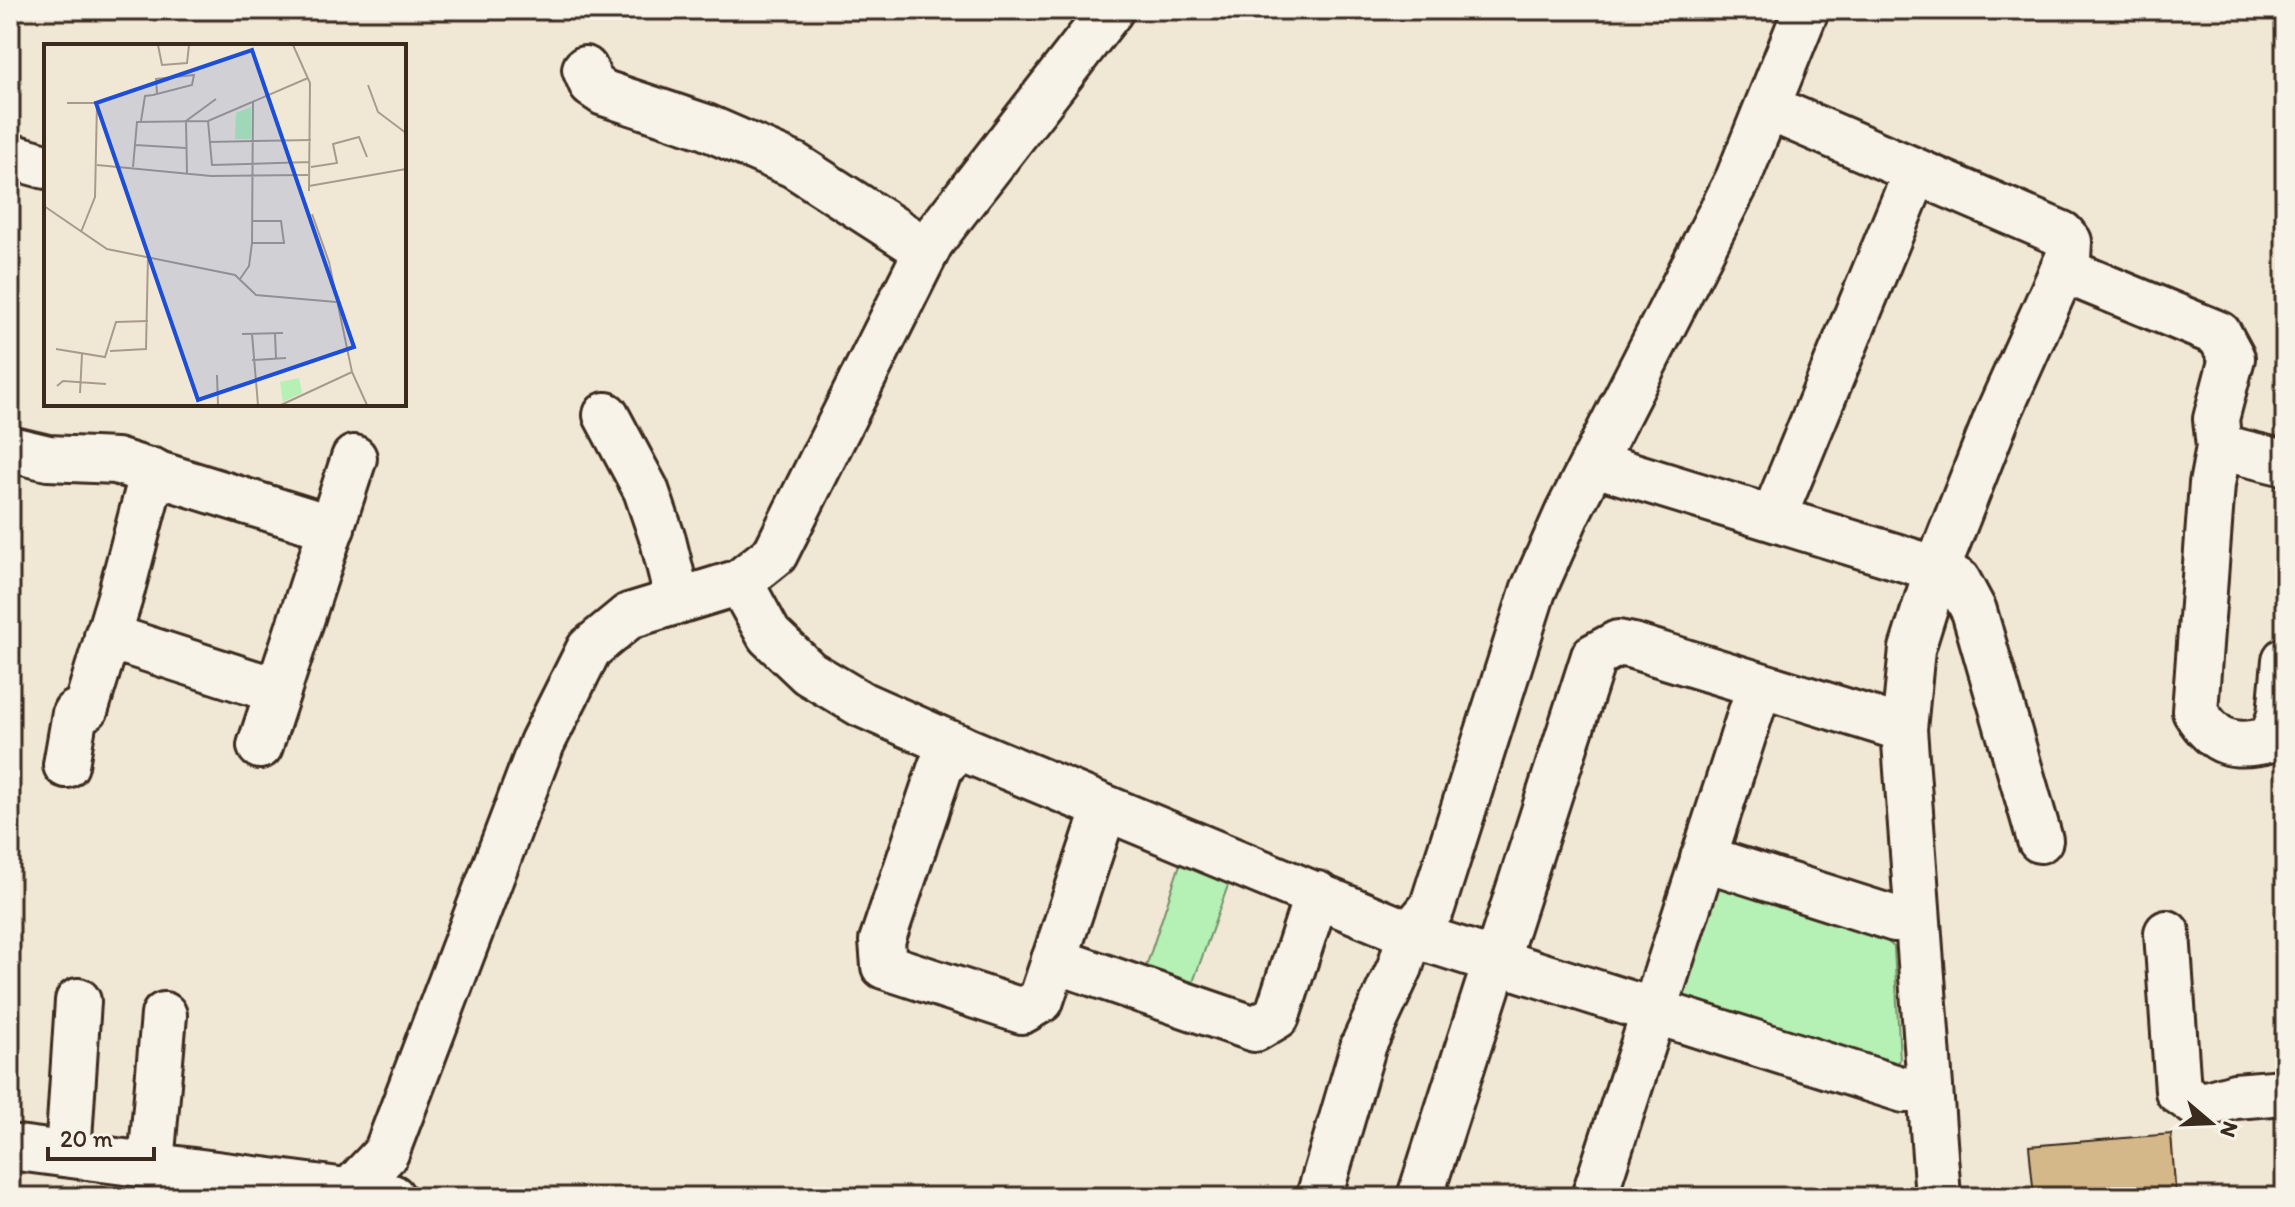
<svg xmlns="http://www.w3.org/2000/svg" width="2295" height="1207" viewBox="0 0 2295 1207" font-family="Itim,sans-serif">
<rect width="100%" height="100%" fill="#f0e7d5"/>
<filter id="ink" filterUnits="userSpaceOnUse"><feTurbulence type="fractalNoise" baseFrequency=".0125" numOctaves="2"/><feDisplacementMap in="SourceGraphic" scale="16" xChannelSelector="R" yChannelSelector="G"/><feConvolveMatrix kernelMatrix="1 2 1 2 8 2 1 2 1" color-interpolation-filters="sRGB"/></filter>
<g filter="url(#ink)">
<g fill="#b5f0b4" stroke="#788d69" stroke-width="2">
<polygon points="1182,858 1231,877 1188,996 1142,979"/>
<polygon points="1719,881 1872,929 1894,947 1900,1060 1891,1070 1683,1005 1677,985"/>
</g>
<polygon fill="#d4b889" stroke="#3b2a1e" stroke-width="2" points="2171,1134 2176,1197 2034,1197 2029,1146"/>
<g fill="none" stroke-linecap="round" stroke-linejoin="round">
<g stroke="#3b2a1e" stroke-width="50">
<g id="minor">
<polyline points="585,69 592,85 604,93 706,127 794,165 926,250"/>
<polyline points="1769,108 2062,234 2069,242 2068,258 1999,412 1937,569 1912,649 1904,729 1938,1197"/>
<polyline points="10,156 46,166"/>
<path d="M2063,270l156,64 13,24 -16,61 3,28 -7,37 -17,227c20,34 40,38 77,28l8,-24 5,-55"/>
<polyline points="606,415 646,490 663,540 678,601"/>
<polyline points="2219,447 2285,463"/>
<polyline points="10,449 48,458 116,461 332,528"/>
<polyline points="1595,464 1937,569 1958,581 1974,611 2040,840"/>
<polyline points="1774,516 1916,172"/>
<polyline points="740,582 769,635 809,673 861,704 942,740 1410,934 1904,1090 1930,1090"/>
<polyline points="107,636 278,691"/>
<polyline points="260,746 354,458"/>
<polyline points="960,747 941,766 882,941 884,966 1022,1011 1041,1000 1105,808"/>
<polyline points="66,765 75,713 86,708 120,597 153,471"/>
<polyline points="1703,858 1895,919 1917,919"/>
<polyline points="2167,933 2178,1091 2199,1106 2235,1096 2285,1092"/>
<polyline points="1054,960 1255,1029 1277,1016 1317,894"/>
<polyline points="10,1147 392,1197"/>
<polyline points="68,1154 78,1001"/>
<polyline points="151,1164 164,1015"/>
<polyline points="351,1197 350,1191 386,1153 542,743 589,649 629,616 740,582 775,554 931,242 1111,10"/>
<polyline points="1319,1197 1364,1044 1400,967 1410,934 1432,908 1533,591 1568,512 1738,179 1806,10"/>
<polyline points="1420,1197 1594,656 1618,643 1633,646 1904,729"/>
<polyline points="1594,1197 1759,687"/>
</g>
</g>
<use href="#minor" stroke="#f7f3e8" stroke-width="44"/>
</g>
</g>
<g transform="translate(44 44)">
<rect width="362" height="362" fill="#f0e7d5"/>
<path d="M207,63v32h-16l1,-26zM255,334l3,15 -19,9 -3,-20z" fill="#b5f0b4"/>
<path fill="none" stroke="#a89b8c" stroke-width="2" d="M114,1l4,20 25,-2 2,-18M249,1l17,38 -1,108M324,41l10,27 28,21M23,59h30l-2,94 -14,35M97,77l4,-25 8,-1 39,-10 2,-10 -38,4 1,14M164,77l4,44 98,-3M165,98l102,-2M91,101l51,3M53,121l114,11 97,-1M89,123l4,-45 71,-1 100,-43M267,123l26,-4 -4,-19 26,-7 8,20M143,129l-1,-52 30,-22M265,142l97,-17M0,162l63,43 128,26 21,20 80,7M268,170l17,48 23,110 15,33M208,199h32l-3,-22h-28M196,235l9,-13 3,-23 1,-141M198,290l41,-1M208,290l6,71M231,290l1,24M12,305l49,8 11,-35 32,-1M66,307l36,-2 2,-93M208,316l34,-2M173,331l1,30M13,342l6,-5 43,3M36,349l2,-39M237,361l71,-33M361,361l1,-91"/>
<path fill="#1d4ed8" fill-opacity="0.15" stroke="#1d4ed8" stroke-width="4" d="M208,6l102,297 -156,53 -102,-297z"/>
<rect width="362" height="362" fill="none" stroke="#3b2a1e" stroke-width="4"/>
</g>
<rect width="2295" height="1207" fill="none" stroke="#f7f3e8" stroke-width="40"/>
<rect x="20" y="20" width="2255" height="1167" fill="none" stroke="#3b2a1e" stroke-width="3" filter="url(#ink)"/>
<g transform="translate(2211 1123) rotate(109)" stroke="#f7f3e8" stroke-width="6" paint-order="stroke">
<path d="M0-6L14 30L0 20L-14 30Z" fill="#3b2a1e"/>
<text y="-12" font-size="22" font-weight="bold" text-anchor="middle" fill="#3b2a1e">N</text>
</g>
<path d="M48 1147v12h106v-12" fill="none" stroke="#3b2a1e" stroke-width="4"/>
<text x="60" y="1147" font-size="24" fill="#3b2a1e" stroke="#f7f3e8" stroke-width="6" paint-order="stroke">20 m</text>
</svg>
